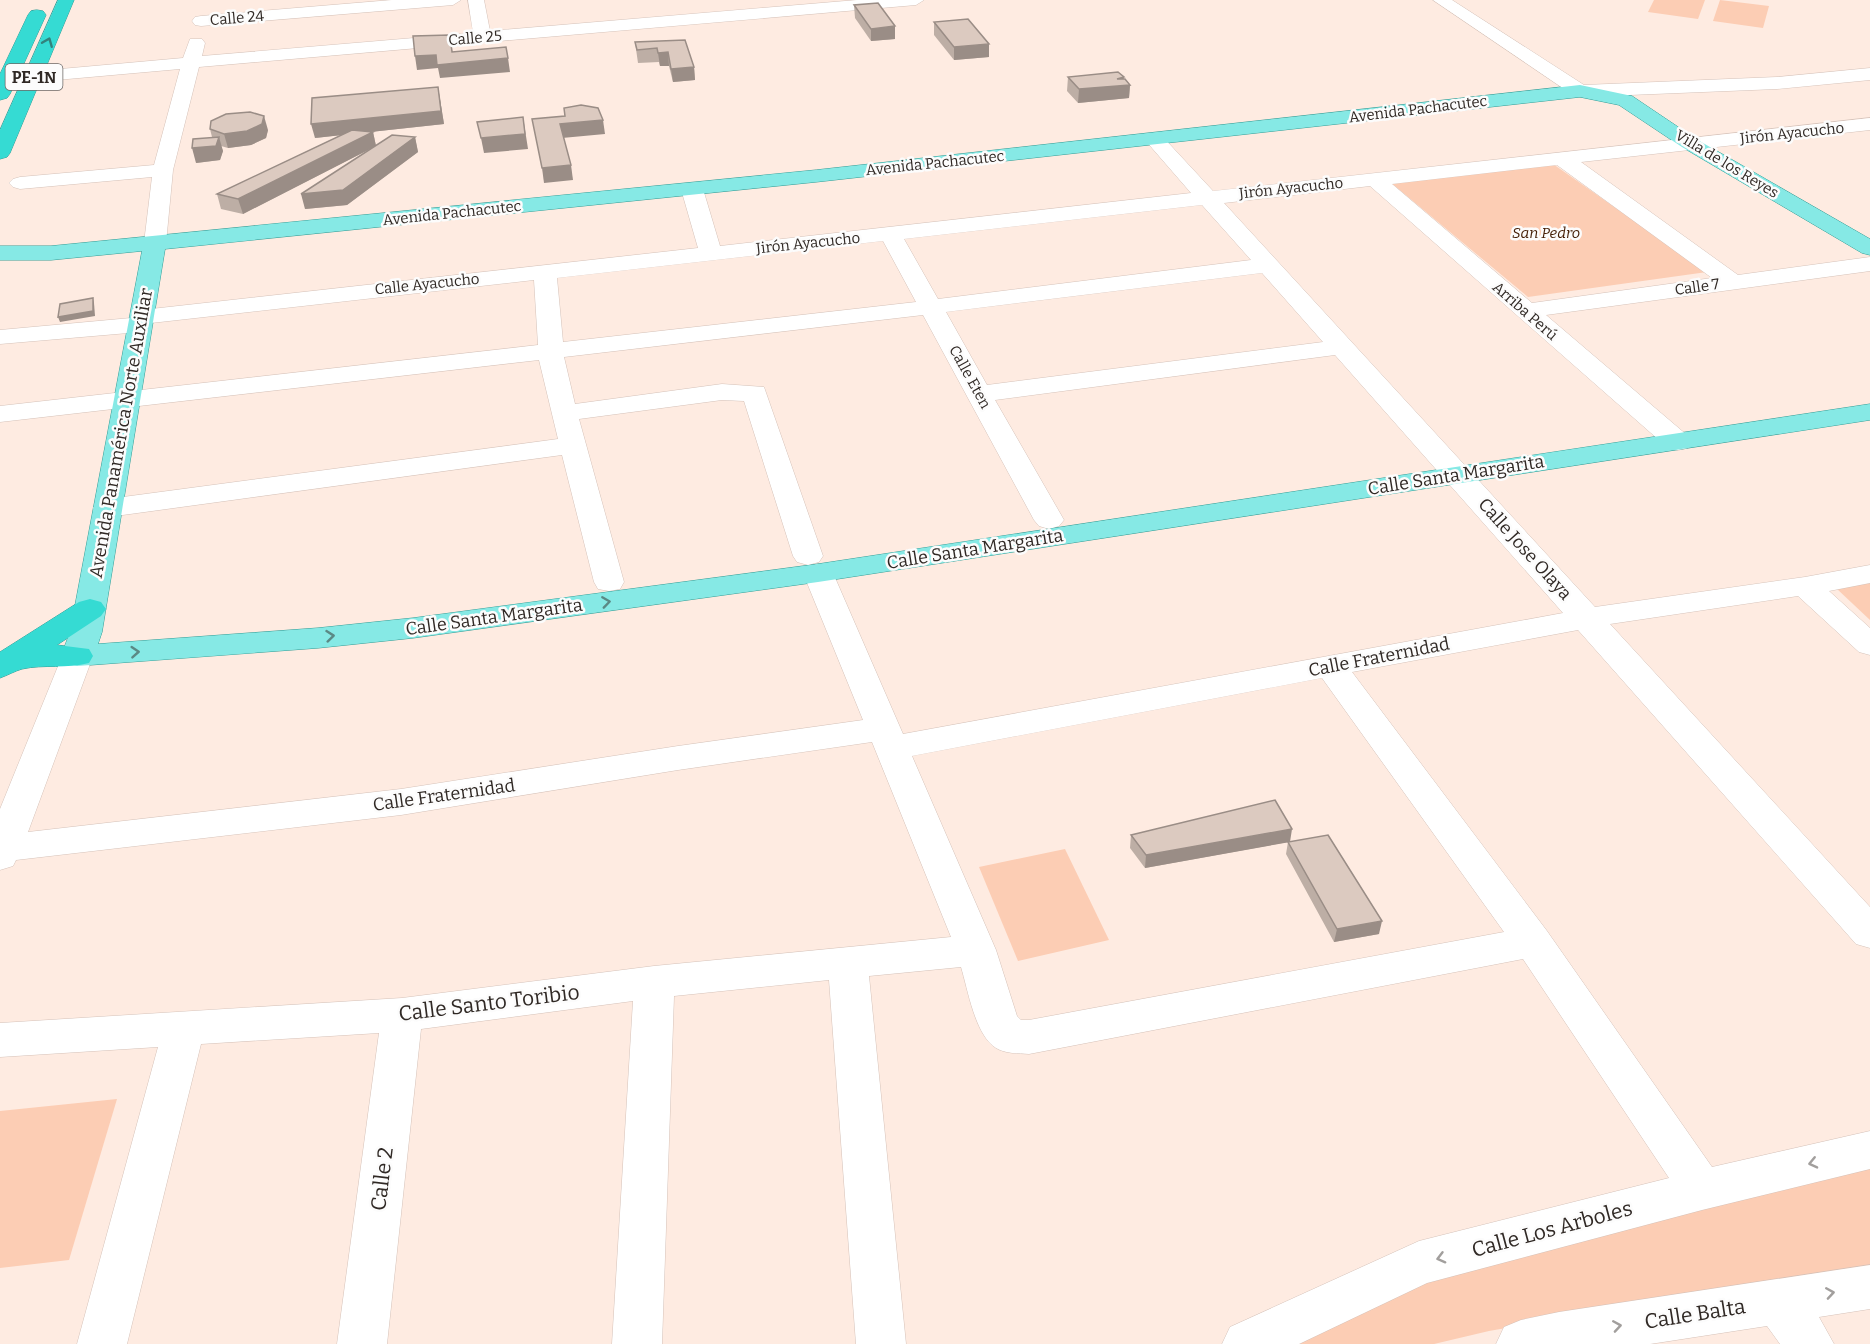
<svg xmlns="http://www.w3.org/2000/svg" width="1870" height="1344" viewBox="0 0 1870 1344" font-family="Bitter,serif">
<rect width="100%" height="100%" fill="#feebe1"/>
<g fill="#fccdb4">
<polygon points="1654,0 1705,0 1698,19 1648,12"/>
<polygon points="1720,0 1769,6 1763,28 1713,21"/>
<polygon points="1553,164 1707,272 1528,297 1390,182"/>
<polygon points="1870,582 1870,620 1836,588"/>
<polygon points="1065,849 1109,940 1018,961 979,867"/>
<polygon points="117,1099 69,1260 0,1268 0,1111"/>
<polygon points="1870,1162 1870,1268 1777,1281 1489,1331 1434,1344 1297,1344 1421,1281"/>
</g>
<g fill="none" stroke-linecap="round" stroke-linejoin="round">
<g stroke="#d5c2b9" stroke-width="1">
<g id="minor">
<polygon points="392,0 461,0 453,5 201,26 195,25 192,21 195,17 201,16"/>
<polygon points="468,0 484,0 490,31 857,0 924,0 916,5 199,67 173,170 166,243 163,248 155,250 147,248 144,243 152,177 20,189 13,187 9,183 13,179 20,177 154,165 180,69 34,82 27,80 25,76 27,72 183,58 190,39 202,39 205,43 202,56 473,33"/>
<polygon points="1433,0 1452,0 1584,85 1777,77 1870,68 1870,80 1777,89 1580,97 1573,95"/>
<path d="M1870,118v12l-289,32 157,113 132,-18v14l-324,44 142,121 4,6 -4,6 -10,2 -10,-2 -298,-262 -146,17 371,404 210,-30 65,-12v18l-41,8 41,37v27l-11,-3 -61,-56 -188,28 260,283v41l-14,-4 -278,-314 -226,42 195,259 165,236 158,-36v38l-168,41 -275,73 -128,61h-77l8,-17 189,-86 250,-63 -146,-219 -494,95c-11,-1 -23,0 -33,-6 -21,-13 -28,-58 -35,-81l-92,9 37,368h-50l-27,-364 -155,16 -12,348h-50l21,-343 -212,28 -34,315h-50l42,-311 -178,11 -74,300h-50l81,-297 -158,10v-34l402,-25 252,-32 297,-29 -79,-195 -194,28 -277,45 -385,45 -3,6 -13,4v-61l65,-160 12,-3 12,3 4,7 -65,176 373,-43 277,-43 185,-26 -60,-147 4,-6 11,-3 11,3 4,6 70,161 660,-121 -228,-258 -340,45 69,120 -5,6 -10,3 -10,-3 -5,-6 -111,-205 -359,42 11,47 147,-20 42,3 59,169 -4,6 -11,3 -11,-3 -4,-6 -49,-155 -22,-1 -143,19 45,163 -4,7 -11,2 -11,-2 -4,-7 -32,-127 -454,62 -10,-3 -5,-6 5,-6 10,-3 450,-60 -19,-79 -539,62v-16l538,-61 -4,-65 -383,43 -2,7 -9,2 -140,12v-14l131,-12 2,-6 9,-2 556,-62 -17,-59 3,-5 8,-1 8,1 3,5 17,57 471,-53 -46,-53 3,-4h14l51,55zM1557,165l155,113 -180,25 -140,-119zM1202,205l49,55 -313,39 -34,-60zM883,241l33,61 -353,40 -6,-64zM1262,273l61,69 -336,43 -41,-73zM1322,678l182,254 -475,88h-8l-4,-4 -21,-66 -84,-194z"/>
<polygon points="1870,1265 1870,1309 1819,1317 1834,1344 1780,1344 1767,1326 1650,1344 1496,1344 1504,1327 1521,1320 1559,1312"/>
</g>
</g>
<g stroke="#339d96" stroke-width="1">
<polygon id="major" points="1580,85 1632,96 1696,139 1870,239 1870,255 1862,253 1682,147 1619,105 1580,97 816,182 165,249 102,632 98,644 318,628 413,618 818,564 1870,404 1870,420 818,582 413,638 318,648 77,666 65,663 61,656 70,632 142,251 51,260 0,260 0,246 51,246 816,170"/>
</g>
<g stroke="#339d96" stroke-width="1">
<g id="highway">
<polygon points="58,0 74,0 10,153 7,157 0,159 0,130"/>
<polygon points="37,10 43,11 46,15 10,94 7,98 0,100 0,74 28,15 31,11"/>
<path d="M90,599l11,3 5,7 -5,7 -44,29 32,4 4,7 -4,7c-22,6 -45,1 -67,6 -7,2 -14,6 -22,9v-26l79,-50z"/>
</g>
</g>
<use href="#minor" fill="#fff" fill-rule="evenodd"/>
<use href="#major" fill="#86e9e5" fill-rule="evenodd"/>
<use href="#highway" fill="#35dbd3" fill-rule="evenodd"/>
</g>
<g fill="#bdaea5">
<polygon points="854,5 895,26 895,39 871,41 855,18"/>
<polygon points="934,22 989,44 989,57 954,60 934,35"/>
<polygon points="685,40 694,67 695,80 673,82 669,66 660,66 659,62 638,63 635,42"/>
<polygon points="1068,77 1124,77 1123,79 1130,85 1129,98 1078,103 1067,91"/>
<polygon points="438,87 444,124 370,132 373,132 376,146 415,137 418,152 347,205 305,209 370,149 243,214 221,209 217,194 341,135 315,138"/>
<polygon points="210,129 268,130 266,138 251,145 228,148 221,146 223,151 220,160 196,163 212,137"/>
<polygon points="1131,835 1290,841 1379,934 1334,942 1286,854 1288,842 1145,868 1130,848"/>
</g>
<g fill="#9a8d86">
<polygon points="895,26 895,39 871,41 871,29"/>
<polygon points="450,35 454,63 508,58 510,72 440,78 438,68 417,70 415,56 452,52"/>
<polygon points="989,44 989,57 954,60 954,47"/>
<polygon points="668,52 669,66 660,66 658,53"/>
<polygon points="694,67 695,80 673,82 671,69"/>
<polygon points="1124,77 1123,85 1130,85 1129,98 1078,103 1079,89"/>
<polygon points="438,87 444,124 315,138 311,124"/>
<polygon points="264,116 268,130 266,138 251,145 228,148 224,134"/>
<polygon points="523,117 528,149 484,153 481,138"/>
<polygon points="603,120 605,134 562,138 560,124"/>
<polygon points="373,132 376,146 243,214 238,199"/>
<polygon points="219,137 223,151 220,160 196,163 192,148"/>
<polygon points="415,137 418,152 347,205 305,209 301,194"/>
<polygon points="571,165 573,180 544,183 542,168"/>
<polygon points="93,298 94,303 95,316 60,322 58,317"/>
<polygon points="1292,829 1290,842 1145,868 1146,855"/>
<polygon points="1382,921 1379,934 1334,942 1337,929"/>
</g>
<g fill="#dccac0" stroke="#9a8d86" stroke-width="1.5">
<polygon points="878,3 895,26 871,29 854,5"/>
<polygon points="968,19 989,44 954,47 934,22"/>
<polygon points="450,35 452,52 506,47 508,58 437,65 436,55 415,56 413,36"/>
<polygon points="685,40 694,67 671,69 668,52 658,53 657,48 637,50 635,42"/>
<polygon points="1118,72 1124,77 1117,79 1125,79 1130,85 1079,89 1068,77"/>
<polygon points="438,87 441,111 311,124 312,98"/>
<polygon points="581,105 598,108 603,120 560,124 571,165 542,168 532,119 565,116 564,108"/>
<polygon points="250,112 264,116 262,124 247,131 224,134 210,129 211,121 226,114"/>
<polygon points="523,117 525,134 481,138 477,122"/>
<polygon points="352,130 373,132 238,199 217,194"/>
<polygon points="392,135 415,137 343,190 301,194"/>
<polygon points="219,137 216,146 192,148 193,139"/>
<polygon points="93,298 93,311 58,317 60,304"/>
<polygon points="1275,800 1292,829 1146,855 1131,835"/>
<polygon points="1328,835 1382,921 1337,929 1288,842"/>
</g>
<defs><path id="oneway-chevron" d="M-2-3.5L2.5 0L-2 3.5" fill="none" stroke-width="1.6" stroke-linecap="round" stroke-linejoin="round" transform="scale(1.5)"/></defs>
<use stroke="#32827c" href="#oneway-chevron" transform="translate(48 42) rotate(-68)"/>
<g stroke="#5b8985">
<use href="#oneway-chevron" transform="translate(606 602) rotate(-8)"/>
<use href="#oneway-chevron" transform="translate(330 636) rotate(-6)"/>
<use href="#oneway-chevron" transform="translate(135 652) rotate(-4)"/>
</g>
<g stroke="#a29f9d">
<use href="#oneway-chevron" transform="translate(1813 1163) rotate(167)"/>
<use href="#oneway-chevron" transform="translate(1441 1258) rotate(165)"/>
<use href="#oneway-chevron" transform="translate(1830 1293) rotate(-9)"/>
<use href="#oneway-chevron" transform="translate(1617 1326) rotate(-9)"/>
</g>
<g text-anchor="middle" stroke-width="5" stroke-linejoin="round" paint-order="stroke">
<g font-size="15" fill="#302925" stroke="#fcfcfc">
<text transform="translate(237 18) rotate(-5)" y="5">Calle 24</text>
<text transform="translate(475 38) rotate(-5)" y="5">Calle 25</text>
<text transform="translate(1418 109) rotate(-7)" y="5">Avenida Pachacutec</text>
<text transform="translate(1792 133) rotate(-6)" y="5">Jirón Ayacucho</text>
<text transform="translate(935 163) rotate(-6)" y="5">Avenida Pachacutec</text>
<text transform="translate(1727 164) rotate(31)" y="5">Villa de los Reyes</text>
<text transform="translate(1291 188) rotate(-6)" y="5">Jirón Ayacucho</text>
<text transform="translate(452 213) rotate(-6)" y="5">Avenida Pachacutec</text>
<text transform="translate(808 243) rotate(-6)" y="5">Jirón Ayacucho</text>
<text transform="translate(427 284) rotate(-6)" y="5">Calle Ayacucho</text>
<text transform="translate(1697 287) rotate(-8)" y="5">Calle 7</text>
<text transform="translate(1525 311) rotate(41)" y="5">Arriba Perú</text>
<text transform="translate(970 377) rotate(61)" y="5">Calle Eten</text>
</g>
<g font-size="15" font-style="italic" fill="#441e05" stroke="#fcfcfc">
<text x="1546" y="238">San Pedro</text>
</g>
<rect fill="#fcfcfc" stroke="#6d6866" stroke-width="1.5" x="5.5" y="64" width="57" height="26" rx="4.5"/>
<g font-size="16" font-weight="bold" fill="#302925">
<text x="34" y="83">PE-1N</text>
</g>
<g font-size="18" fill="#302925" stroke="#fcfcfc">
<text transform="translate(121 433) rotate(-80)" y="6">Avenida Panamérica Norte Auxiliar</text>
<text transform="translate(1456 475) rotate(-9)" y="6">Calle Santa Margarita</text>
<text transform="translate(975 549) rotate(-9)" y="6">Calle Santa Margarita</text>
<text transform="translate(1525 549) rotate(48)" y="6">Calle Jose Olaya</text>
<text transform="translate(494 617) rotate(-8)" y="6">Calle Santa Margarita</text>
<text transform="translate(1379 657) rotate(-11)" y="6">Calle Fraternidad</text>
<text transform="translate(444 795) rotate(-8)" y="6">Calle Fraternidad</text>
</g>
<g font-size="21" fill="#302925" stroke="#fcfcfc">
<text transform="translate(489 1003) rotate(-7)" y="7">Calle Santo Toribio</text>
<text transform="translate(382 1179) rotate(-83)" y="7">Calle 2</text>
<text transform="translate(1552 1229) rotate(-15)" y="7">Calle Los Arboles</text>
<text transform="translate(1695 1314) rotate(-9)" y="7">Calle Balta</text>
</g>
</g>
</svg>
